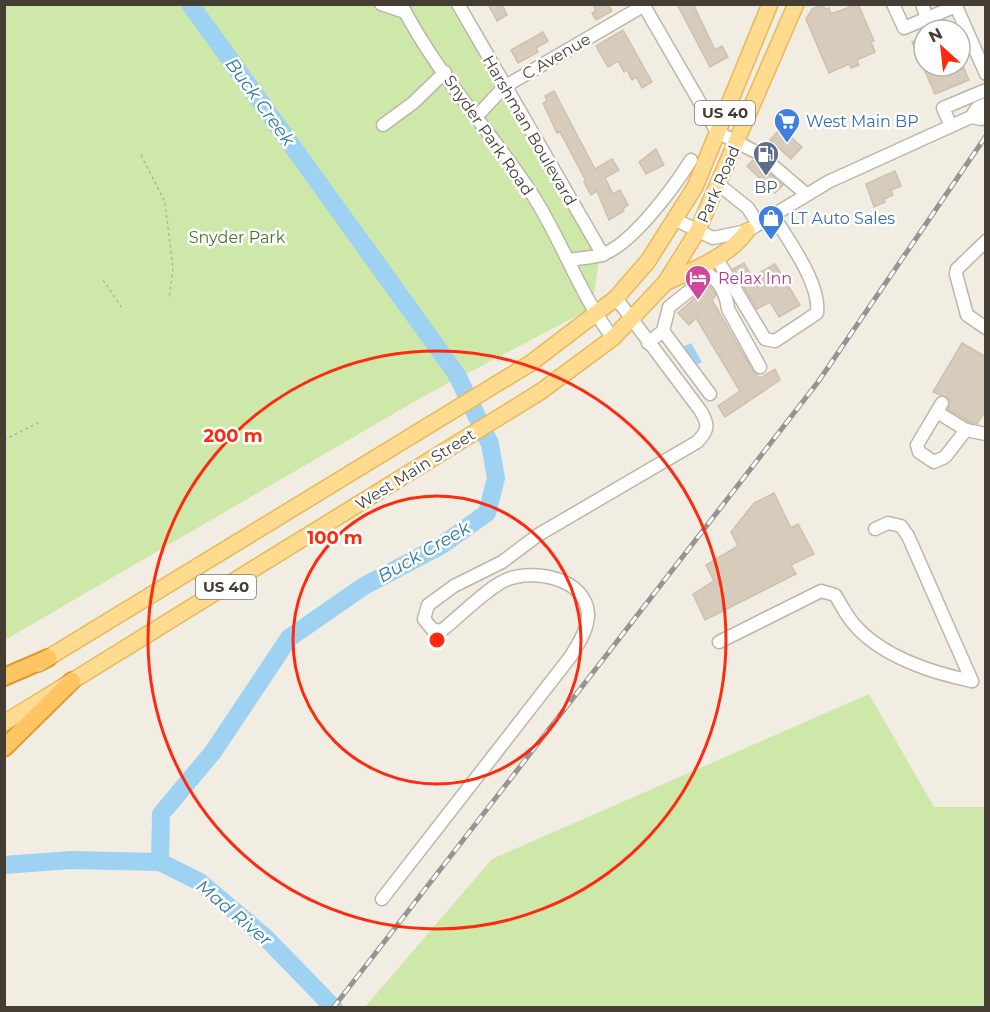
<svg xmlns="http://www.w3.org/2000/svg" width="990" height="1012" viewBox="0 0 990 1012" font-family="Montserrat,sans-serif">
<rect width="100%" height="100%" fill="#f2ede3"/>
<g fill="#cee8aa">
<polygon points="5,5 458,5 600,254 592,308 424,396 5,640"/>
<polygon points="869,694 934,807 985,807 985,1007 365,1007 492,859"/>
</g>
<polygon fill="#9dd2f2" points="691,343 702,362 691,368 677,350"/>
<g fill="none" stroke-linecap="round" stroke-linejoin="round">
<g stroke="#9dd2f2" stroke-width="18">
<polyline points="160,862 161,814 213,752 289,638 364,586 442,545 487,513 496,478 490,444 457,375 190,4"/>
<polyline points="4,865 71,860 160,862 200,882 265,937 334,1008"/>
</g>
</g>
<g fill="#d7cbbc" stroke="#cfc0ac" stroke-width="1.5">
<polygon points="488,4 502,4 507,15 497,21"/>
<polygon points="593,4 608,4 612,11 596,20 592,13 596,11"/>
<polygon points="677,4 693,4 715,50 722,46 728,57 710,67"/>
<polygon points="823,4 825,9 829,8 831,14 858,4 874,41 871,42 875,52 857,60 859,65 851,68 849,64 829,73 806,19 812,9"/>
<polygon points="623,30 652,82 642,88 636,77 632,80 627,70 624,72 618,61 608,67 596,46"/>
<polygon points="543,32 548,41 536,48 538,52 518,63 511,50"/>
<polygon points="924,37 924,66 963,66 969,80 935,94 912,42"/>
<polygon points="554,91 595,169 612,159 619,170 605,178 613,194 620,190 628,205 623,208 624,211 609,220 597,191 591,195 584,182 586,181 560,132 557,133 543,103 547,101 545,96"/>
<polygon points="781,128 802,147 791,159 770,140"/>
<polygon points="656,149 664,165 646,174 639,162"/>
<polygon points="753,160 783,185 775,193 747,166"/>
<polygon points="895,171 901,186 891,190 893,195 884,199 885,202 874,207 866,184"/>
<polygon points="744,263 752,277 775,264 800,305 779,317 770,302 757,309 733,269"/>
<polygon points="709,285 716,295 712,300 753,371 760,378 775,369 780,380 725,417 718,406 740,391 696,318 689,325 678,313"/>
<polygon points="962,343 986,357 986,410 977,424 969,422 948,409 949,399 933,392"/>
<polygon points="774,493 791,528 798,524 814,554 791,565 796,574 705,620 693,594 714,581 706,565 738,546 731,532 754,503"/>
</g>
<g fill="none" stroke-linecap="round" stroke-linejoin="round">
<g stroke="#beb5a6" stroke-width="15">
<g id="minor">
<polyline points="381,4 405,12"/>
<path d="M401,4c35,69 89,126 131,190 30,46 47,100 81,144"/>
<polyline points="458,4 603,255"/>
<polyline points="643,4 717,132 758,153 806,194"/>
<polyline points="893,4 904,28 956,6"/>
<polyline points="922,4 927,18"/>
<polyline points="955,4 986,74"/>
<polyline points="477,116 504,87 643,6"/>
<polyline points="971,117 981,119 986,117"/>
<polyline points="383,125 413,103 445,72"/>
<polyline points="951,126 943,108 986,90"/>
<polyline points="718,184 748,208 758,224"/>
<polyline points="676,220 713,238 747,231 828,182 971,117 977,108 986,104"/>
<polyline points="986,241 957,269 956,274 967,315 986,328"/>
<path d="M716,257l49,82 10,2 42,-28c4,-29 -29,-73 -44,-98"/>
<path d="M569,260c10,-2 22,-2 32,-5 31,-10 73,-68 90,-95"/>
<path d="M709,275c11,6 18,22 19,34l32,58"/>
<polyline points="663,331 710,394"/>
<polyline points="648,343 663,331 669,307 709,275 703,265"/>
<polyline points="942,403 917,445 919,452 934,462 945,457 966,430 986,434"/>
<polyline points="937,412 966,430"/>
<polyline points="875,529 888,523 901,526 908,536 972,681"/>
<path d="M719,642l102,-51 14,4c6,9 11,20 18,28 27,33 79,50 119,58"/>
<path d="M382,899l189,-243c7,-12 17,-26 17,-42 -2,-36 -55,-46 -82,-34 -19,8 -48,38 -65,51l-9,-2 -8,-10 4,-14 26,-19 48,-24 36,-27 159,-93c12,-12 12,-18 3,-32l-84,-112"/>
</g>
</g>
<g stroke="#e6b95d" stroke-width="18">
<g id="major">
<path d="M665,283c27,-13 64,-26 82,-52"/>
<polyline points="38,664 531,363 616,298 648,261 695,187 770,4"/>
<polyline points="4,723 540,392 613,338 665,283 697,232 796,4"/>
</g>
</g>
<g stroke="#e1992f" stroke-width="20">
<g id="highway">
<polyline points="4,677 48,658"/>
<polyline points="4,748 72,681"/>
</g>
</g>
<g stroke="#c0b097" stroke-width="1.5" stroke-dasharray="3 3" stroke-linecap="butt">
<polyline points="141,155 165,202 173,269 169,299"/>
<polyline points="103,280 122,308"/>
<polyline points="4,440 40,422"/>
</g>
<use href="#minor" stroke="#fff" stroke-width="12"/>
<use href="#major" stroke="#ffdb90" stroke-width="15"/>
<use href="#highway" stroke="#ffc562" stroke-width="16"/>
<g stroke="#949494" stroke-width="5">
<polyline id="rail" points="333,1008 818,382 986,136"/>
</g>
<use href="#rail" stroke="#fff" stroke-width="3" stroke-dasharray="9" stroke-linecap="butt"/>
</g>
<g fill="none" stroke="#ff2a0e" stroke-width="3">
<circle cx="437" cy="640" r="144"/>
<circle cx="437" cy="640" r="289"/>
</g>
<defs>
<g id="supermarket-pin" transform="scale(1.35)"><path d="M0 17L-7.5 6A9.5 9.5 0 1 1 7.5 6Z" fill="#3f7fe0" stroke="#fff"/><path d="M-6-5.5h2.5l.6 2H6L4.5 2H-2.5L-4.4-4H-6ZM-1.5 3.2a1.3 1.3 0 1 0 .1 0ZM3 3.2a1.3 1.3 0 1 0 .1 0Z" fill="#fff"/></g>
<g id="fuel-pin" transform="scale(1.35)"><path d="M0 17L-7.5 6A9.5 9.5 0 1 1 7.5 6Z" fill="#5c6f8a" stroke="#fff"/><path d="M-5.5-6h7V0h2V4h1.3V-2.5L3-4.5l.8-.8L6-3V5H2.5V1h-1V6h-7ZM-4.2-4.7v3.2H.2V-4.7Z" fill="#fff"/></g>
<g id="shop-pin" transform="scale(1.35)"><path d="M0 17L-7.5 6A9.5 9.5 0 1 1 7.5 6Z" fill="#3f7fe0" stroke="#fff"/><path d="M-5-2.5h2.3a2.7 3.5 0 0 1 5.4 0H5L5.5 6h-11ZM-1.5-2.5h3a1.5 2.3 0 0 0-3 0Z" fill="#fff"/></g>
<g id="hotel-pin" transform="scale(1.35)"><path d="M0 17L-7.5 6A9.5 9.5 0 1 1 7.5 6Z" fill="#d1479c" stroke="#fff"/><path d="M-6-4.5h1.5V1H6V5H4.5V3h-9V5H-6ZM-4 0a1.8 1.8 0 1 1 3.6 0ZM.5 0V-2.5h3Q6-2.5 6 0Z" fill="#fff"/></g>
</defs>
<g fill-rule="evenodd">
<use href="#supermarket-pin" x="787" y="121"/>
<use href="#fuel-pin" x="766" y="154"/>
<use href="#shop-pin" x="771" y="218"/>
<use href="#hotel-pin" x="698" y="278"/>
</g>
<g text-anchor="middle" stroke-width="5" stroke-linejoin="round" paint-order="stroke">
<g fill="#fff" stroke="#7c7770" stroke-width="1.5">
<rect x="695" y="101" width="60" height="24" rx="4.5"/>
<rect x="196" y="575" width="60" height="24" rx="4.5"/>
</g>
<g font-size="15" font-weight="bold" fill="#443d33">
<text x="725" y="118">US 40</text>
<text x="226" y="592">US 40</text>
</g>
<g font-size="16" fill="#443d33" stroke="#fff">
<text transform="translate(556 56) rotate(-30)" y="6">C Avenue</text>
<text transform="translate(530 130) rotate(60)" y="6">Harshman Boulevard</text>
<text transform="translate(489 135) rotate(55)" y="6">Snyder Park Road</text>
<text transform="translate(718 184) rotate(-66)" y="6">Park Road</text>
<text transform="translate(415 469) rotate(-32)" y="6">West Main Street</text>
</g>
<g font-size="16" fill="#366cbe" stroke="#fff" text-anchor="start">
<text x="806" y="127">West Main BP</text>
<text x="790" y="224">LT Auto Sales</text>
</g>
<g font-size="16" fill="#4e5e75" stroke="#fff">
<text x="766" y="193">BP</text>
</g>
<g font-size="16" fill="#477726" stroke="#fff">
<text x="237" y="243">Snyder Park</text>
</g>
<g font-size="16" fill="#b23c85" stroke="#fff" text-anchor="start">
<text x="718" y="284">Relax Inn</text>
</g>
<g font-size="18" font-style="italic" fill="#2979aa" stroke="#fff">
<text transform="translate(260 102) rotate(54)" y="6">Buck Creek</text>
<text transform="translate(424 552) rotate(-30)" y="6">Buck Creek</text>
<text transform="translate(234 913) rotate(40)" y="6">Mad River</text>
</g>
</g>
<circle cx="437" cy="640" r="9" fill="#ff2a0e" stroke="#fff" stroke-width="3"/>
<g font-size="18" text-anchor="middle" font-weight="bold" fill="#ff2a0e" stroke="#fff" stroke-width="5" stroke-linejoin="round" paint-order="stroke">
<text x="233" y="442">200 m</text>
<text x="335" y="544">100 m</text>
</g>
<rect width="990" height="1012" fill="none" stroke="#443d33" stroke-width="12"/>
<g transform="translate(942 48) rotate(333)"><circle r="28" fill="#ffffff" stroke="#b4b1ad" stroke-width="1.5"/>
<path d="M0-4.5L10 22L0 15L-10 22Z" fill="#ff2a0e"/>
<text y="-9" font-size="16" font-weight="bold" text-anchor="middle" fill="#443d33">N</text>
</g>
</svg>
